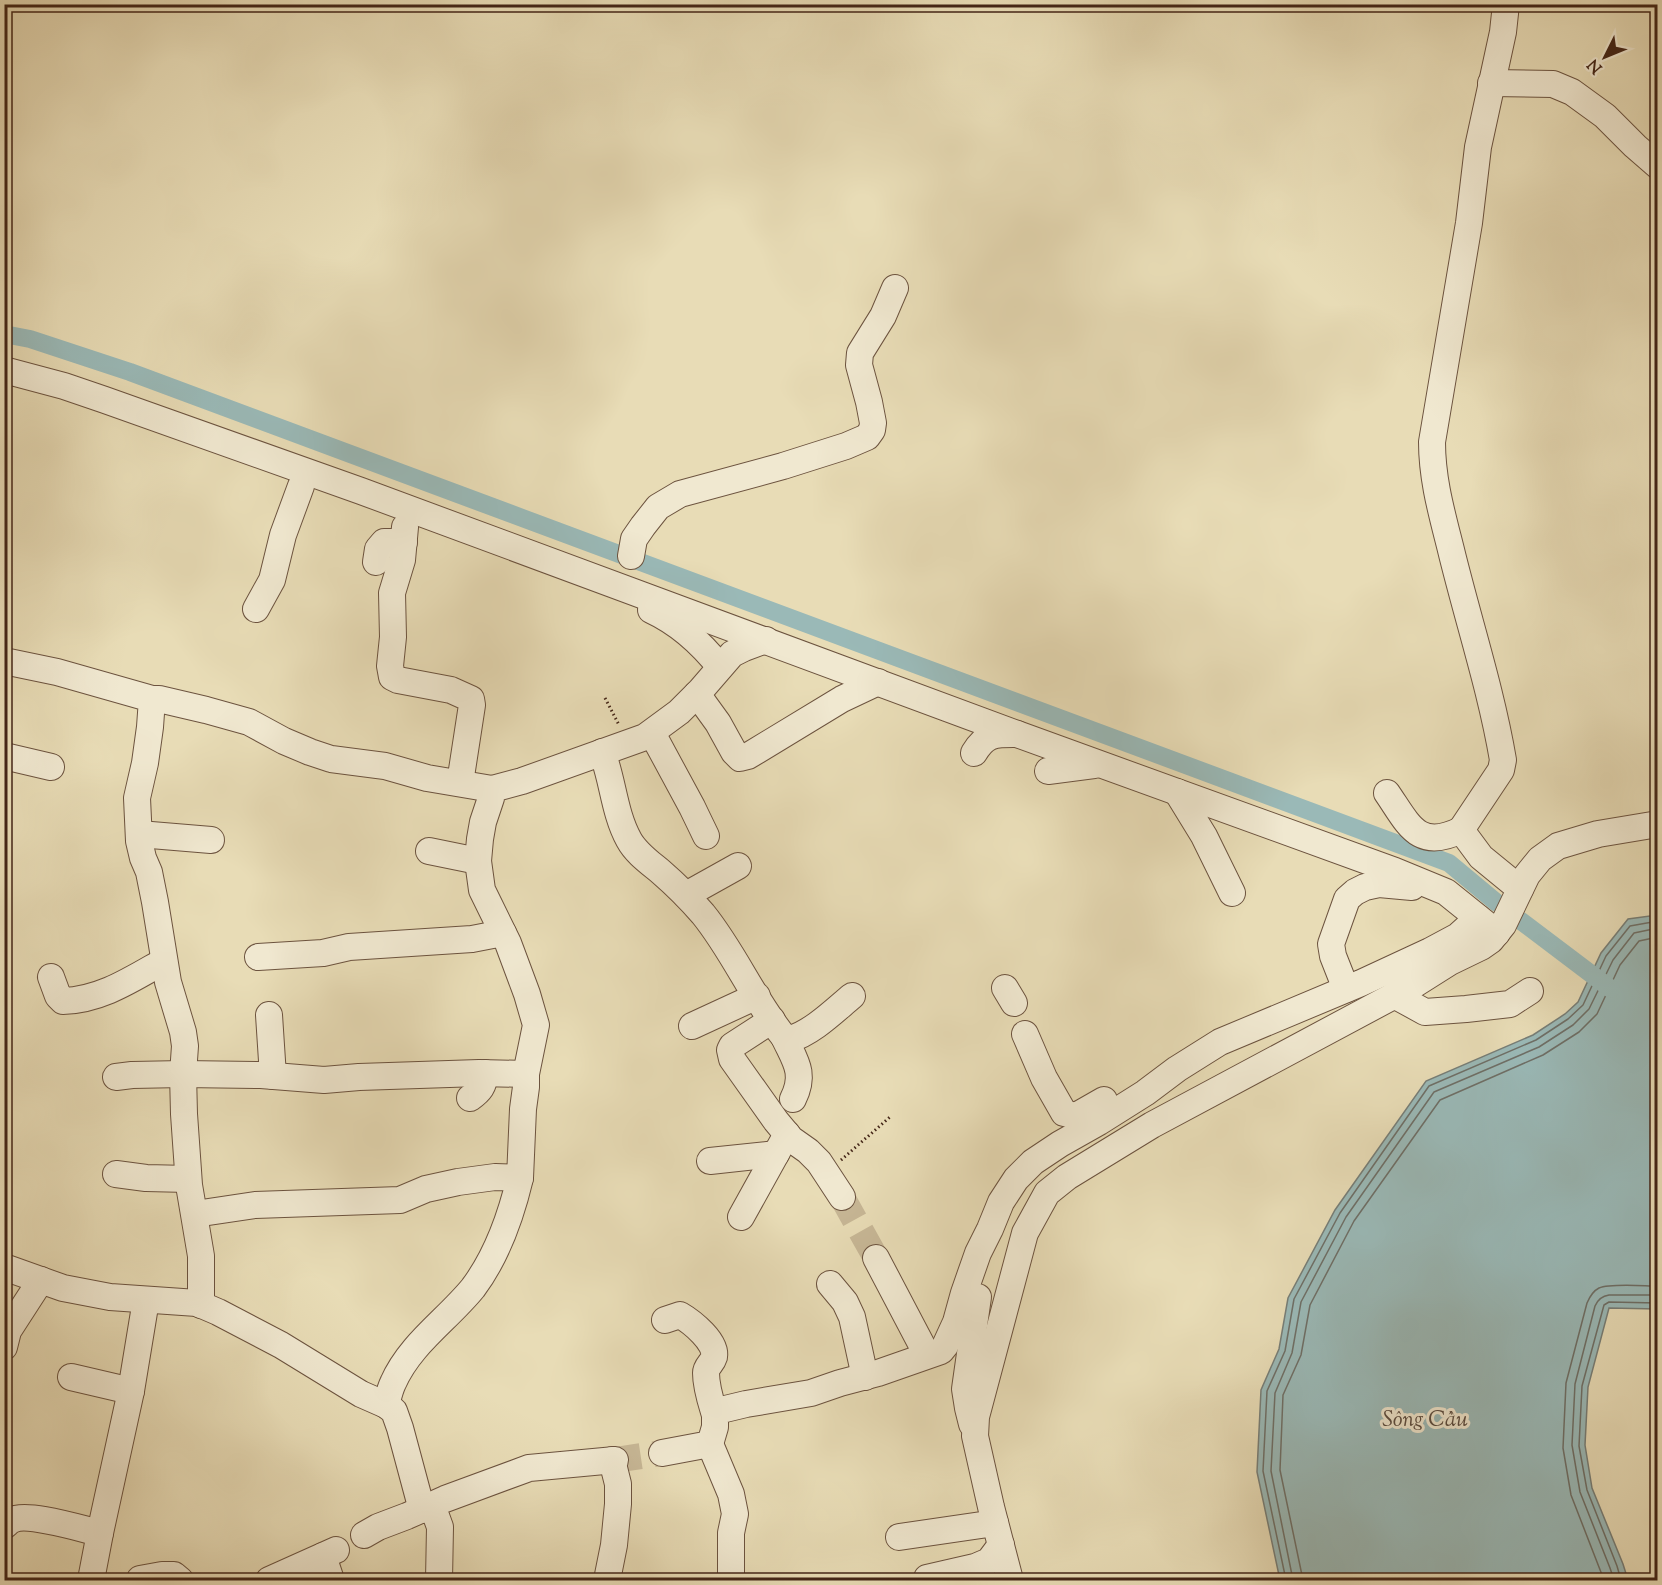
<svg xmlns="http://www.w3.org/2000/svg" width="1662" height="1585" viewBox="0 0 1662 1585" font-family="'Sorts Mill Goudy',serif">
<rect width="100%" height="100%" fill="#e8dcb6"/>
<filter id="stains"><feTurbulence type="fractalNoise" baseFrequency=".00333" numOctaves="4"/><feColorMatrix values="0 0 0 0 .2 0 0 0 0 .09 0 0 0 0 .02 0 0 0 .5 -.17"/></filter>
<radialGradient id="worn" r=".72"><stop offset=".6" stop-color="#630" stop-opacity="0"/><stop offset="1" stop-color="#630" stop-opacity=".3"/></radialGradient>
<polygon fill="#9ab9b7" stroke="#777e77" stroke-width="1.5" points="1657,915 1657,1309 1609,1308 1588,1387 1585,1445 1592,1488 1623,1564 1628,1580 1280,1580 1257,1472 1261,1390 1279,1349 1288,1298 1335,1210 1426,1081 1533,1035 1565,1014 1578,1002 1601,953 1628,919"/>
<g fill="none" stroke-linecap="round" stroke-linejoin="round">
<g stroke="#6e6f67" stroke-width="1.5">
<polyline points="1286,1580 1263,1471 1267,1391 1285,1351 1294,1299 1340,1213 1429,1086 1536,1040 1568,1019 1583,1005 1606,956 1630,926 1658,921"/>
<polyline points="1293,1580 1271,1471 1275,1393 1292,1353 1301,1302 1346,1217 1434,1092 1539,1047 1573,1025 1589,1009 1613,960 1634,933 1658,928"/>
<polyline points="1303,1580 1280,1470 1283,1395 1301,1355 1310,1305 1354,1221 1440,1100 1543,1055 1579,1032 1597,1014 1620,965 1639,941 1658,937"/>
<path d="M1604,1580l-33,-85 -8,-47 3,-65 21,-80c3,-7 6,-12 12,-15 11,-5 45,-2 59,-2"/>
<path d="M1614,1580l-4,-12 -30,-76 -8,-47 3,-61 20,-78c3,-7 7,-10 14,-11h49"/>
<polyline points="1621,1580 1617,1566 1587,1490 1579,1446 1582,1386 1604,1305 1609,1302 1658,1303"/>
</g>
<g stroke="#9ab9b7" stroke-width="18">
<polyline points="4,334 30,339 130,372 1449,863 1497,903"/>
<polyline points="1521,921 1611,989"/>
</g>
<g stroke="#c7b796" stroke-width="26" stroke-dasharray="26 13" stroke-linecap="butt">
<polyline points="842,1197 876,1258"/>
<polyline points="615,1460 662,1453"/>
</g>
<g stroke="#6c533f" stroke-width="28">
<g id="minor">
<path d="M1506,4l-3,28 -25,115 -9,76 -37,219c0,38 10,72 19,108 17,70 40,139 52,210l-2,10 -40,60 20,27 39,32"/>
<polyline points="1491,83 1553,84 1572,92 1605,116 1635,146 1658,166"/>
<polyline points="4,370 64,386 105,400 361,491 1017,734 1395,871 1446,892 1497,933"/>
<polyline points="405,527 402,560 392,593 393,637 390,666 392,677 398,680 451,690 471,699 472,705 460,783"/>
<polyline points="631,556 634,539 643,526 658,507 680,494 783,466 846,446 867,437 872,430 873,423 869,402 859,365 860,353 883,316 895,288"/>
<polyline points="376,562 378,549 384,542 404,542"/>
<polyline points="256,609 272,580 283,535 301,486"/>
<path d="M651,610c28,13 50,33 69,57"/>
<polyline points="4,661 57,672 152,699 150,727 145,763 137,798 139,841 143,858 149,872 155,902 168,982 183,1032 185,1046 183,1074 184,1114 189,1185 201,1256 201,1305"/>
<polyline points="697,694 718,723 734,752 740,758 748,756 842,699 878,682"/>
<polyline points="152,699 159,699 206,710 249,722 284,741 310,752 331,759 385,766 427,778 492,789"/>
<polyline points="652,733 692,807 706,836"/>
<path d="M602,752c11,28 12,61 27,88 7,13 20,22 32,32 15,13 29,27 42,42 31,38 50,85 81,123l6,2c22,-6 45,-29 62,-43"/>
<path d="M974,753c12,-20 21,-19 43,-19"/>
<polyline points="4,756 51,767"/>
<polyline points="1048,771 1094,765"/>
<polyline points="1177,792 1204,836 1232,893"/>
<path d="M1387,793c22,32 31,58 74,37"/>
<polyline points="139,834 211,840"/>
<polyline points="429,851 478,861"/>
<polyline points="686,895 738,866"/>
<polyline points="258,957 323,953 349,947 472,939 503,933"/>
<path d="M51,977l7,19 5,5c38,-1 69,-22 101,-40"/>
<polyline points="1005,988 1014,1003"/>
<polyline points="1346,989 1333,956 1331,944 1347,899 1355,892 1365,887 1379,884 1412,887"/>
<polyline points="1394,995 1425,1012 1466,1009 1510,1004 1530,991"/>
<polyline points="269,1015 273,1076"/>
<polyline points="772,1020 732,1046 730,1050 732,1059 776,1121 791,1139 808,1151 819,1162 842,1197"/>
<polyline points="692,1026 757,996"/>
<polyline points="1025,1034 1044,1078 1064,1113 1076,1116 1104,1100"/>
<path d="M784,1037c11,24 22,36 9,62"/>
<polyline points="116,1077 132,1075 183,1074 261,1075 324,1080 359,1077 479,1073 526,1074"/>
<path d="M470,1098c10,-7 14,-12 15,-25"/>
<polyline points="710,1161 776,1154"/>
<polyline points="116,1174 146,1178 188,1179"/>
<polyline points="195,1214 255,1205 400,1200 426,1189 458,1182 495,1177 520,1178 523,1109 526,1087 526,1074 536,1025 527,994 508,943 482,890 478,861 480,839 483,822 491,798 492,789 522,781 645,737 679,712 700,691 732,654 744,648 766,640"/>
<polyline points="741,1217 787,1134"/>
<polyline points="876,1258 927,1355"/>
<polyline points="4,1267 63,1288 110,1297 197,1303 218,1312 281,1345 361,1394 386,1405 394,1411 400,1428 422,1510"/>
<polyline points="830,1284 845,1302 852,1317 865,1377"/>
<path d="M665,1320l15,-5c12,7 37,27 34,42 -2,7 -8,9 -8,16 0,15 5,29 9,42"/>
<polyline points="4,1347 8,1331 41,1280"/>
<polyline points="71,1377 131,1391"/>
<path d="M386,1405c2,-7 4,-16 7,-22 17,-39 54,-63 80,-95 24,-32 38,-72 47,-110"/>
<polyline points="972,1424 968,1408 965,1389 978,1297"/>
<polyline points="710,1444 731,1494 735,1514 731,1533 731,1573"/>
<polyline points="662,1453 710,1444 715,1427 715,1415 721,1410 746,1404 811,1393 840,1383 878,1373 941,1351 945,1346 956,1322 964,1293 978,1253 990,1229 1001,1202 1016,1179 1033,1162 1060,1144 1099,1122 1145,1093 1177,1069 1220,1042 1361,983 1430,951 1458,936 1478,918"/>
<polyline points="432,1505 440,1527 439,1580"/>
<path d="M4,1526c3,-2 5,-5 8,-6 15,-8 70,9 88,13l-9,47"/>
<polyline points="100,1533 131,1391 146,1300"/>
<polyline points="364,1535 378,1527 407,1516 445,1499 529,1468 615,1460"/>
<polyline points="899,1537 995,1523"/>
<polyline points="323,1556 331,1580"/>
<polyline points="927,1578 975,1567 989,1561 1001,1545"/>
<polyline points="140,1579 162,1575 174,1575 180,1580"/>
<polyline points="269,1580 336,1550"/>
<polyline points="607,1580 614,1545 618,1504 618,1484 612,1460"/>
<polyline points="1010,1580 991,1507 975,1436 976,1417 1025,1233 1047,1193 1067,1177 1152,1125 1412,986 1450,962 1481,947 1491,940 1503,925 1527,875 1540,859 1558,846 1598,834 1658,824"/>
</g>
</g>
<g stroke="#432517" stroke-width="3" stroke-dasharray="1.5 3" stroke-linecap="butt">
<polyline points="605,698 619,725"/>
<polyline points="841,1160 890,1117"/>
</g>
<use href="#minor" stroke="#f0e8d0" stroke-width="26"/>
</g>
<g text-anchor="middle" stroke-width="6" stroke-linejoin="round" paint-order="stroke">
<g font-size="22" font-style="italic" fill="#594a3f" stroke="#f0e8d0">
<text x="1425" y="1426">Sông Cầu</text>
</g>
</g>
<rect width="1662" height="1585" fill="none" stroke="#e8dcb6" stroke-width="24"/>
<rect x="6" y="6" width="1650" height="1573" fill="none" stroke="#432517" stroke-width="3"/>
<rect x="12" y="12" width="1638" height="1561" fill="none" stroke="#432517" stroke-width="1.5"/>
<g transform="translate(1605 57) rotate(227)" stroke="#f0e8d0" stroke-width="4.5" paint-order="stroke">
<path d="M0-4.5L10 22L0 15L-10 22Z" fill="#432517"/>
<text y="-9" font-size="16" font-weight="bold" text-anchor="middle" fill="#432517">N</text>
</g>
<rect width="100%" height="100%" filter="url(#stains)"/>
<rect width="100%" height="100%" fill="url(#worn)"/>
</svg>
